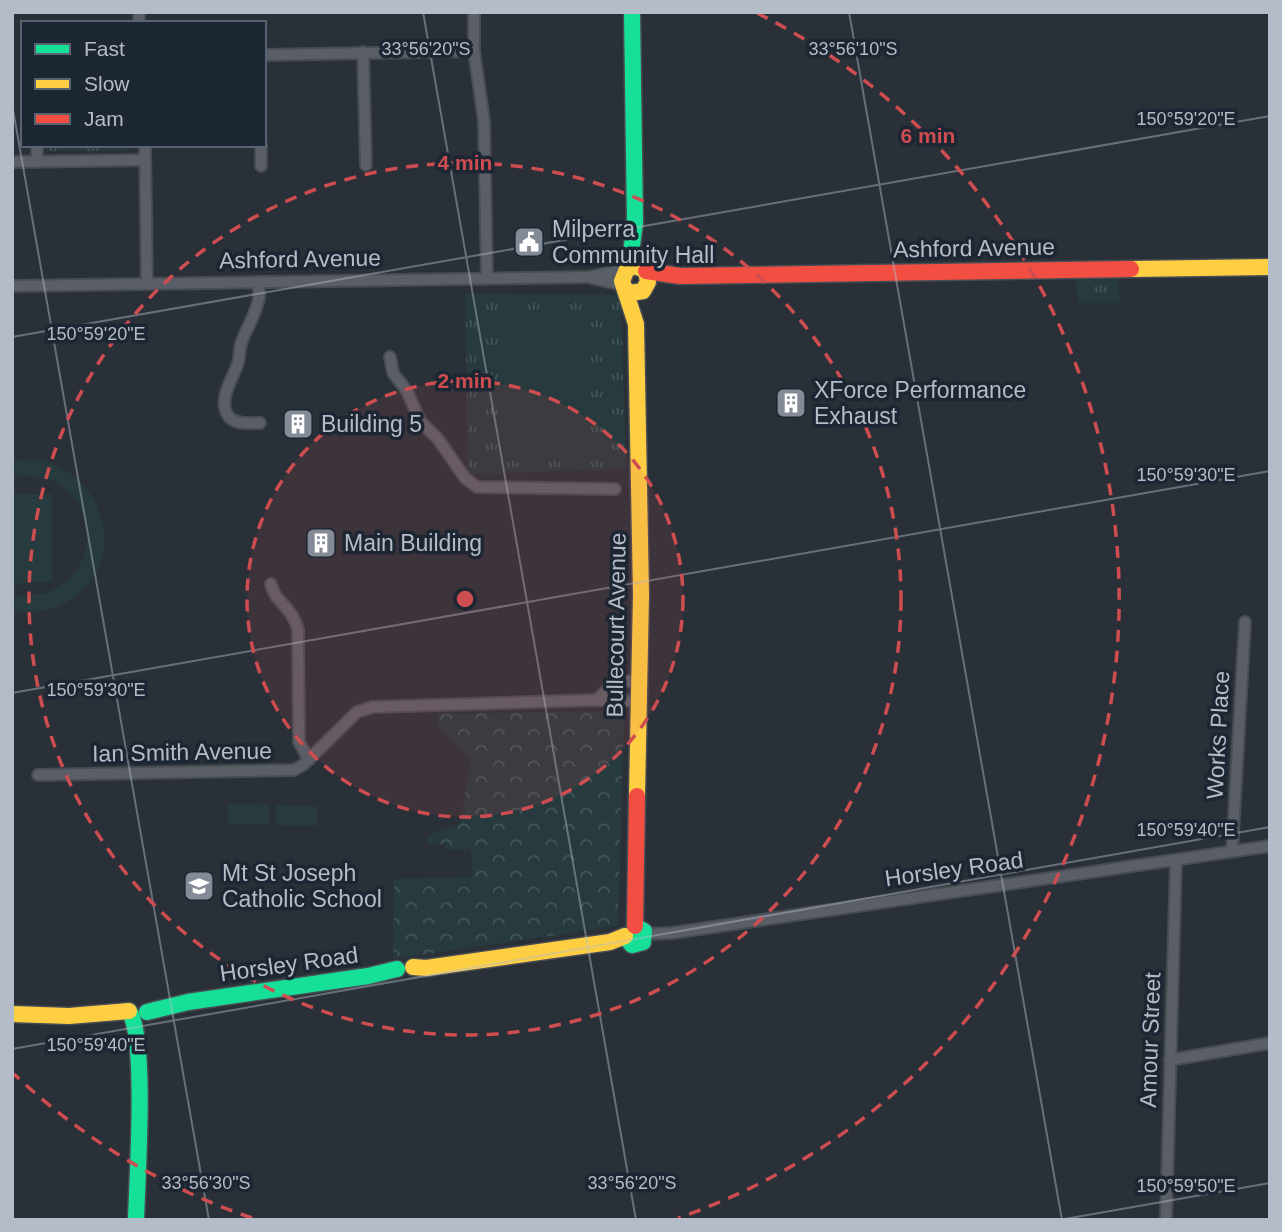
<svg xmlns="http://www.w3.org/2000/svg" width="1282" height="1232" viewBox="0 0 1282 1232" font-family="Arial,sans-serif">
<defs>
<pattern id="grass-tufts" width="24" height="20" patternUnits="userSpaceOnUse" patternTransform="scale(1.75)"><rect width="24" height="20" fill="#273a3e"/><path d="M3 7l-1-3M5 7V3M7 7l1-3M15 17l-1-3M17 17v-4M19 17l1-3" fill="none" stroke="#445559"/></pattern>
<pattern id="forest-crowns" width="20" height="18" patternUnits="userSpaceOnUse" patternTransform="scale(1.75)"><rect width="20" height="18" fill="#273a3e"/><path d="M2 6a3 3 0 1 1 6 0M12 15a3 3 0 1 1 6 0" fill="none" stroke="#445559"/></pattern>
</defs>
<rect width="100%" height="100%" fill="#2a3038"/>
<g fill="url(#grass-tufts)">
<rect x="47" y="145" width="81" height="6"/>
<polygon points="1075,278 1118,278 1120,303 1079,303"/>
<polygon points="465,294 618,295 621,298 626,469 468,474"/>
</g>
<polygon fill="url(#forest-crowns)" points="624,711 618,926 393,959 394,879 472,877 471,849 445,850 445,844 428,845 428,836 460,823 471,759 438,726 438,714"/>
<g fill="#273a3e">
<polygon points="589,315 591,454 504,455 501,317"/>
<path d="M34,459c73,11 99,107 31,144 -16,9 -34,9 -53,10v-17c15,-1 30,0 43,-7 45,-23 42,-90 -5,-109 -11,-5 -25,-3 -38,-3v-17z"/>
<polygon points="12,490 18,494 52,494 52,582 23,582 12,590"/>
<polygon points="228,803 269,805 269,825 228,824"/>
<polygon points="276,805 317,806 317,826 276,825"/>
</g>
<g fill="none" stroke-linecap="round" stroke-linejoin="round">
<g stroke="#484c53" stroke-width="14">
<g id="street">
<polyline points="139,12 139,23"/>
<polyline points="474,12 474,51 484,121 487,278"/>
<polyline points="363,52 366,165"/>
<polyline points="264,55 474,51"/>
<polyline points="37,145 37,162"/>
<polyline points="145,145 147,284"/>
<polyline points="261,145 261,166"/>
<polyline points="12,162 145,160"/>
<polyline points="591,278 623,285"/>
<path d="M258,282c0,5 2,11 1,16 -3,17 -13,30 -18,46 -2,7 -1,15 -4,22 -5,13 -20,36 -8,51 8,8 21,6 31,6"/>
<polyline points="12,286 588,277 627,269"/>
<polyline points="390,357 393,373 407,391 420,421 438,439 465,478 477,487 615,489"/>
<path d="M271,584c3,18 22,23 27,46l1,112 10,18"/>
<polyline points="597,700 616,681 639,681"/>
<polyline points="38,775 294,770 303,765 357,712 373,707 597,700 639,701"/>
<polyline points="1232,851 1245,622"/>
<polyline points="645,934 672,933 1270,846"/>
<polyline points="1170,1060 1270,1043"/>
<polyline points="1166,1220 1176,861"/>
</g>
</g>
<g stroke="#484c53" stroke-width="19">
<g id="fast">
<polyline points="629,268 635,223 632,12"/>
<polyline points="625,936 632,945 643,942 644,931 635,926"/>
<path d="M129,1011c18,27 8,169 7,209"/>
<polyline points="147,1012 188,1002 368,976 397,969"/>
</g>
</g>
<g stroke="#484c53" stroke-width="19">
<g id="slow">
<polyline points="1131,269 1270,267"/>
<polyline points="624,288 631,293 643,291 648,282 646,271 636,266 627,269 622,281 636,324 641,594 637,796"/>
<polyline points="413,967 426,968 610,942 625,936"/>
<polyline points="12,1014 69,1016 129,1011"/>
</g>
</g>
<g stroke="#484c53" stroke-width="19">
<g id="jam">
<polyline points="646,271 680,276 1131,269"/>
<polyline points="635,926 637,796"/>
</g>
</g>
<use href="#street" stroke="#5a5e66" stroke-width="10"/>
<use href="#fast" stroke="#16e098" stroke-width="16"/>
<use href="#slow" stroke="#ffcf43" stroke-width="16"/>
<use href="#jam" stroke="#f24e42" stroke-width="16"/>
</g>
<path fill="none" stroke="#b4bcc9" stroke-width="2" stroke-opacity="0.45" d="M423,12l213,1208M849,12l213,1208M12,104l197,1116M12,337l1258,-221M12,693l1258,-222M12,1049l1258,-222M1059,1220l211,-37"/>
<circle cx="465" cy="599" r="218" fill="#ce4d50" fill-opacity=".12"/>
<g fill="none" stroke="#ce4d50" stroke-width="3.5" stroke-dasharray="12 9">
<circle cx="465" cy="599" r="218"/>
<circle cx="465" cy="599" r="436"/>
<path d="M252 1218A655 655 0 0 1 14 1074M757 13A655 655 0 0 1 678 1218"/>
</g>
<defs>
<g id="civic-square" transform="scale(1.575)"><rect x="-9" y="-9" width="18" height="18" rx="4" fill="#848b96" stroke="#1d2633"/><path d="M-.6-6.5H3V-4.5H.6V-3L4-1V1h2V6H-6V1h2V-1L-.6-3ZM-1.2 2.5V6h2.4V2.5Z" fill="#fff"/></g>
<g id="building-square" transform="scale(1.575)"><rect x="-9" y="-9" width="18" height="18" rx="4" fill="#848b96" stroke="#1d2633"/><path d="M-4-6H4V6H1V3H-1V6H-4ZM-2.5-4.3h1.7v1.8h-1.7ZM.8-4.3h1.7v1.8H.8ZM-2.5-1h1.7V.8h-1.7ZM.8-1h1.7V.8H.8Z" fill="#fff"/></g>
<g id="school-square" transform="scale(1.575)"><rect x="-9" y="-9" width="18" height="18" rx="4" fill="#848b96" stroke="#1d2633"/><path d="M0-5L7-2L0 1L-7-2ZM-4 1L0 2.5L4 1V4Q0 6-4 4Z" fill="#fff"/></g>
</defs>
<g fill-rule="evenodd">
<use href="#civic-square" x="529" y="242"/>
<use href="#building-square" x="791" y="403"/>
<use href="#building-square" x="298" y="424"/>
<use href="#building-square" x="321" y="543"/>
<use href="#school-square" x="199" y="886"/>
</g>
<g text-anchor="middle" stroke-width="7" stroke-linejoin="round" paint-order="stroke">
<g font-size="23" fill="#b4bcc9" stroke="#1d2633" text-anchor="start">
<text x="552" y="237">Milperra<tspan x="552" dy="26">Community Hall</tspan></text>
<text x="814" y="398">XForce Performance<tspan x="814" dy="26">Exhaust</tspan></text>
<text x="321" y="432">Building 5</text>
<text x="344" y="551">Main Building</text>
<text x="222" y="881">Mt St Joseph<tspan x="222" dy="26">Catholic School</tspan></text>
</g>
<g font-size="23" fill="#b4bcc9" stroke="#1d2633">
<text transform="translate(974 248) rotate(-1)" y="8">Ashford Avenue</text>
<text transform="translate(300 259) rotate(-1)" y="8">Ashford Avenue</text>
<text transform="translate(616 625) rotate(-89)" y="8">Bullecourt Avenue</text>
<text transform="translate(1218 735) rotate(-87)" y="8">Works Place</text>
<text transform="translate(182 752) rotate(-1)" y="8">Ian Smith Avenue</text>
<text transform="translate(954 869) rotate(-8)" y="8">Horsley Road</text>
<text transform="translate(289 964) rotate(-8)" y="8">Horsley Road</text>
<text transform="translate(1150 1040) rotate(-88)" y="8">Amour Street</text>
</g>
</g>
<g font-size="18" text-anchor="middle" fill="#b4bcc9" stroke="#1d2633" stroke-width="7" stroke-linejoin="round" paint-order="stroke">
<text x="426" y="55">33°56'20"S</text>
<text x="853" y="55">33°56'10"S</text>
<text x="1186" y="125">150°59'20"E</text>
<text x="96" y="340">150°59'20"E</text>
<text x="1186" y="481">150°59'30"E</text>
<text x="96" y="696">150°59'30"E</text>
<text x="1186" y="836">150°59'40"E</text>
<text x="96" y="1051">150°59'40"E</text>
<text x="206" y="1189">33°56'30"S</text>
<text x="632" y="1189">33°56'20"S</text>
<text x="1186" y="1192">150°59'50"E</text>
</g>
<circle cx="465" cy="599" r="10" fill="#ce4d50" stroke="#1d2633" stroke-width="3.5"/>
<g font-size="21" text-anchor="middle" font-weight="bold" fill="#ce4d50" stroke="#1d2633" stroke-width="7" stroke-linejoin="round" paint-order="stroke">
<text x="928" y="143">6 min</text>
<text x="465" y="170">4 min</text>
<text x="465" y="388">2 min</text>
</g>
<rect width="1282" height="1232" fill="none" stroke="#b4bcc9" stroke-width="28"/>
<rect x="21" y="21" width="245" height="126" fill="#1d2633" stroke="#59626f" stroke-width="2"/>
<rect x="35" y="44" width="35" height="10" fill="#16e098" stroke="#59626f" stroke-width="2"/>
<text x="84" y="56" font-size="21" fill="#b4bcc9">Fast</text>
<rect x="35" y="79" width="35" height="10" fill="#ffcf43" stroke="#59626f" stroke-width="2"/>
<text x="84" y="91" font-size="21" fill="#b4bcc9">Slow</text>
<rect x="35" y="114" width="35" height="10" fill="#f24e42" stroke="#59626f" stroke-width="2"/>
<text x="84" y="126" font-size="21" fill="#b4bcc9">Jam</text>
</svg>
